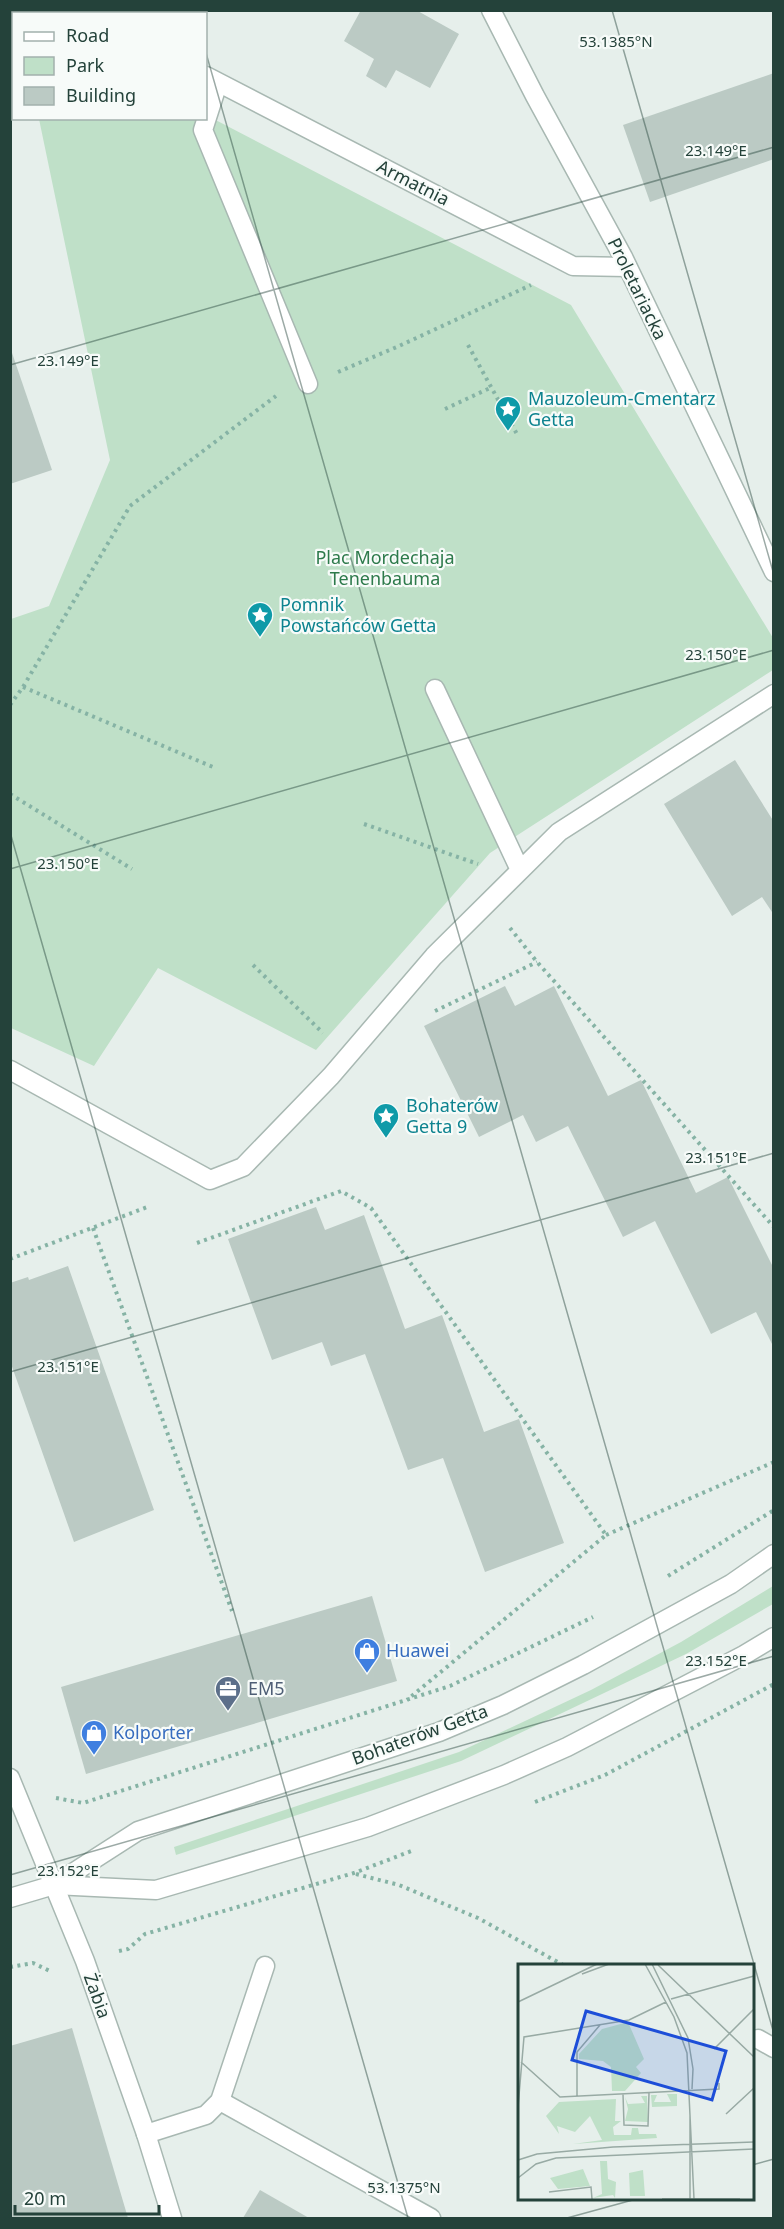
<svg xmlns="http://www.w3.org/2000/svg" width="784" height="2229" viewBox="0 0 784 2229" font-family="'Noto Sans',sans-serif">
<rect width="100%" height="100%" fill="#e6efeb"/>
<g fill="#bfe0c8">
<polygon points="206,115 571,305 773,638 773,670 490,853 316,1050 158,968 94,1066 11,1028 11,619 49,606 110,460 39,119 206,118"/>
<polygon points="773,1586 773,1604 686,1654 461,1761 176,1855 174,1847 459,1752 591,1690 681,1642"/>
</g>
<g fill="#bbcac4">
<polygon points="361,10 416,10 459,34 430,88 396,70 386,88 366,76 374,59 344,41"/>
<polygon points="774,73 774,159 650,202 623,125"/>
<polygon points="10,347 52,470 10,484"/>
<polygon points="735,760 774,822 774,915 762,897 732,916 664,804"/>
<polygon points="505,986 515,1006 554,986 608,1096 641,1080 696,1193 728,1177 774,1269 774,1348 756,1312 711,1334 655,1221 623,1237 568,1126 536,1142 523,1115 479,1137 424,1026"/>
<polygon points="316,1207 325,1230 364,1215 405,1329 442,1315 484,1432 519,1419 564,1543 485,1572 443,1458 408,1470 365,1354 331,1366 322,1342 272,1360 228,1239"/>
<polygon points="68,1266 154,1510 74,1542 10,1361 10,1283 28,1277 29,1280"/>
<polygon points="372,1596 397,1681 86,1774 61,1687"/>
<polygon points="72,2028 128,2218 10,2218 10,2046"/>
<polygon points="260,2190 309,2218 243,2218"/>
</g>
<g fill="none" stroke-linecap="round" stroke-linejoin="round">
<g stroke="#a8b8b2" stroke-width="21">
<g id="service">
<polyline points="10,1070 210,1180 243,1167 331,1076 434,956 559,832 774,694"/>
<polyline points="220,2101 431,2218"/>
<polyline points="146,2134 206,2115 220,2101 265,1966"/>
</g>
</g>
<g stroke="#a8b8b2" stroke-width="21">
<g id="pedestrian">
<polyline points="218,83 203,130 308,384"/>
<polyline points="435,689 520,870"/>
</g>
</g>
<g stroke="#a8b8b2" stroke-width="21">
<g id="minor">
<polyline points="491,10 535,96 623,257 774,572"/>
<polyline points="10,70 14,69"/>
<polyline points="206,76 573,266 627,267"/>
<polyline points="10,1778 85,1961 146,2134 172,2218"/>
<polyline points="758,2039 774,2048"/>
</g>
</g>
<g stroke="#a8b8b2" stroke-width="21">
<g id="tertiary">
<polyline points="54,1885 156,1890 368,1827 504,1775 567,1747 744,1655 774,1637"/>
<polyline points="10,1898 54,1885 138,1831 439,1732 503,1705 583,1665 731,1584 774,1554"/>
</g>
</g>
<g stroke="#86b3a5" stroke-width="4" stroke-dasharray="3 4.5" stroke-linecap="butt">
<polyline points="468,345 518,436"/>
<polyline points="338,372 399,346 531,285"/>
<polyline points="445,409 490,388"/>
<polyline points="23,687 213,767"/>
<polyline points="10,705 23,687 130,506 276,396"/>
<polyline points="10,794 132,869"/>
<polyline points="364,824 478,864"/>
<polyline points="510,928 537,962 774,1227"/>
<polyline points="253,965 323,1033"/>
<polyline points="435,1011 537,962"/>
<polyline points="93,1228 232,1611"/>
<polyline points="197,1243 341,1191 371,1208 606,1535 407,1700"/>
<polyline points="10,1259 150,1206"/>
<polyline points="606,1535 774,1462"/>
<polyline points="668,1576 774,1510"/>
<polyline points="56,1798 83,1803 450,1686 593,1617"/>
<polyline points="535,1802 605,1775 774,1684"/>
<polyline points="356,1874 399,1885 478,1918 563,1965"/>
<polyline points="119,1951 128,1949 145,1934 354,1873 414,1850"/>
<polyline points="10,1967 33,1963 52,1972"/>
</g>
<use href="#service" stroke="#fff" stroke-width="18"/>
<use href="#pedestrian" stroke="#fff" stroke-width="18"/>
<use href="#minor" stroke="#fff" stroke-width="18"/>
<use href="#tertiary" stroke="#fff" stroke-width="18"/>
</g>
<path fill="none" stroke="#24423a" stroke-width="1.5" stroke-opacity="0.45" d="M193,10l1,4M612,10l162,565M206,53l568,1981M10,365l764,-218M10,832l398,1386M10,869l764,-219M10,1372l764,-219M10,1875l764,-219M752,2165l22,-6M567,2218l73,-20"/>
<defs>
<g id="sight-pin" transform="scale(1.35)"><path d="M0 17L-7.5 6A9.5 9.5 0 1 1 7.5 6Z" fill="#0f9aa8" stroke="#f7fbf9"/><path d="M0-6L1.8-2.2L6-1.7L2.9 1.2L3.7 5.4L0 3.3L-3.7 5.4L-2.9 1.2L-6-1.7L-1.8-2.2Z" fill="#fff"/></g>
<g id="shop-pin" transform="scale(1.35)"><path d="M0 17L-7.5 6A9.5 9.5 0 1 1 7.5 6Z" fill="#3f7fe0" stroke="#f7fbf9"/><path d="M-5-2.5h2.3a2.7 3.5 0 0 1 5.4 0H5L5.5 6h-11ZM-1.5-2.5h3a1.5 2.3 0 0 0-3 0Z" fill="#fff"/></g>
<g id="office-pin" transform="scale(1.35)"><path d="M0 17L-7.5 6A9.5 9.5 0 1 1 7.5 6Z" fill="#5c6f8a" stroke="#f7fbf9"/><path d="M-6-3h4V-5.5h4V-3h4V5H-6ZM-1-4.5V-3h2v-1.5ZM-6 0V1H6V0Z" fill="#fff"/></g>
</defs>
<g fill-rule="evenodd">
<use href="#sight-pin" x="508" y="409"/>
<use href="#sight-pin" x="260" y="615"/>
<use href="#sight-pin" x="386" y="1116"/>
<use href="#shop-pin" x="367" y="1651"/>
<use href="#office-pin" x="228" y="1689"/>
<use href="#shop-pin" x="94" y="1733"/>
</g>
<g text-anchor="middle" stroke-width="4.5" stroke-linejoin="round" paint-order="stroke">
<g font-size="18" fill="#24423a" stroke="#f7fbf9">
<text transform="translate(413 183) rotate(27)" y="6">Armatnia</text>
<text transform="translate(637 289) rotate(64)" y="6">Proletariacka</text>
<text transform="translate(420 1735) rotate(-20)" y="6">Bohaterów Getta</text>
<text transform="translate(97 1996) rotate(70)" y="6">Żabia</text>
</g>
<g font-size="18" fill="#0d838f" stroke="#f7fbf9" text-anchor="start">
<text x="528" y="405">Mauzoleum-Cmentarz<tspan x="528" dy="21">Getta</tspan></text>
<text x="280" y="611">Pomnik<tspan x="280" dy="21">Powstańców Getta</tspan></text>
<text x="406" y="1112">Bohaterów<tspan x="406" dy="21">Getta 9</tspan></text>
</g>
<g font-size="18" fill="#2d7a4b" stroke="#f7fbf9">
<text x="385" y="564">Plac Mordechaja<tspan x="385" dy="21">Tenenbauma</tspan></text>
</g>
<g font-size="18" fill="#366cbe" stroke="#f7fbf9" text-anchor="start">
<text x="386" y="1657">Huawei</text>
<text x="113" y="1739">Kolporter</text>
</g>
<g font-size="18" fill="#4e5e75" stroke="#f7fbf9" text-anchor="start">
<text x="248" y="1695">EM5</text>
</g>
</g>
<g transform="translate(518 1964)">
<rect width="236" height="236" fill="#e6efeb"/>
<path d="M110,58l16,37 -8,8 5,6 -16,18h-13l-1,-24 -8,-6 -24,-2v-5l23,-25zM149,130h10v12l-25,1 -1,-12h6l-3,7h17zM123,132h6l1,26 -23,-1 3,-12 -3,-12 3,7 17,-1zM98,135l-1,22h6l-8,6 1,8h17l1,-7h6l1,6h17l1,4 -84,6 29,-4 -12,-24 -15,16 -18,-6 2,8 -13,-18 13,-14zM82,197h7l1,18 8,3 -1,16 -2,-3 -20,3 9,-4zM65,205l7,17 -32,3 -8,-11zM125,206l2,26h-15l-1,-23z" fill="#bfe0c8"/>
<path fill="none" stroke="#98aaa4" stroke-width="1.5" d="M127,0l29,53 13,36 7,146M134,0l36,74 5,31 -1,20M140,1l96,92M64,10l27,-10M153,35l83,-23M0,38l79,-38M196,85l40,-40M3,98l39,35 159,-8v-6M105,130l1,31 24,1 1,-33M59,132v-44l23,-27M0,143l6,-70 105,-17 37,-18M208,150l28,-26M0,196l19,-6 76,-7 141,-5M0,214l18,-14 20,-6 198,-9M31,228l42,-5 1,12M144,235h78M172,235v-83"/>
<path fill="#1d4ed8" fill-opacity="0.15" stroke="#1d4ed8" stroke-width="3" d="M68,47l140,40 -14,49 -140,-40z"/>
<rect width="236" height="236" fill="none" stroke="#24423a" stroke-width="3"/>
</g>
<g font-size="15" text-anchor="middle" fill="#24423a" stroke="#f7fbf9" stroke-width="4.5" stroke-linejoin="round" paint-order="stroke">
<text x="616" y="47">53.1385°N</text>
<text x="716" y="156">23.149°E</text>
<text x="68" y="366">23.149°E</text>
<text x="716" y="660">23.150°E</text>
<text x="68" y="869">23.150°E</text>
<text x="716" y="1163">23.151°E</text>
<text x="68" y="1372">23.151°E</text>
<text x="716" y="1666">23.152°E</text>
<text x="68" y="1876">23.152°E</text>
<text x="404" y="2193">53.1375°N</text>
</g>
<rect width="784" height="2229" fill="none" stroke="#24423a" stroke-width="24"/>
<rect x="12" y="12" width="195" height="108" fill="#f7fbf9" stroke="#a3b1ad" stroke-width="1.5"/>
<rect x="24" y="32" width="30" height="9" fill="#ffffff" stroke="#a3b1ad" stroke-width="1.5"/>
<text x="66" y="42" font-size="18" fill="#24423a">Road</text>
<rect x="24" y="57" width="30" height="18" fill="#bfe0c8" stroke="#a3b1ad" stroke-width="1.5"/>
<text x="66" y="72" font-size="18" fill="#24423a">Park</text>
<rect x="24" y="87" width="30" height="18" fill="#bbcac4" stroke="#a3b1ad" stroke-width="1.5"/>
<text x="66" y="102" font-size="18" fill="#24423a">Building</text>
<path d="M15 2205v9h144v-9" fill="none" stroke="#24423a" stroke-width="3"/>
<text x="24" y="2205" font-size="18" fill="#24423a" stroke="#f7fbf9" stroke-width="4.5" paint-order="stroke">20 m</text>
</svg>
